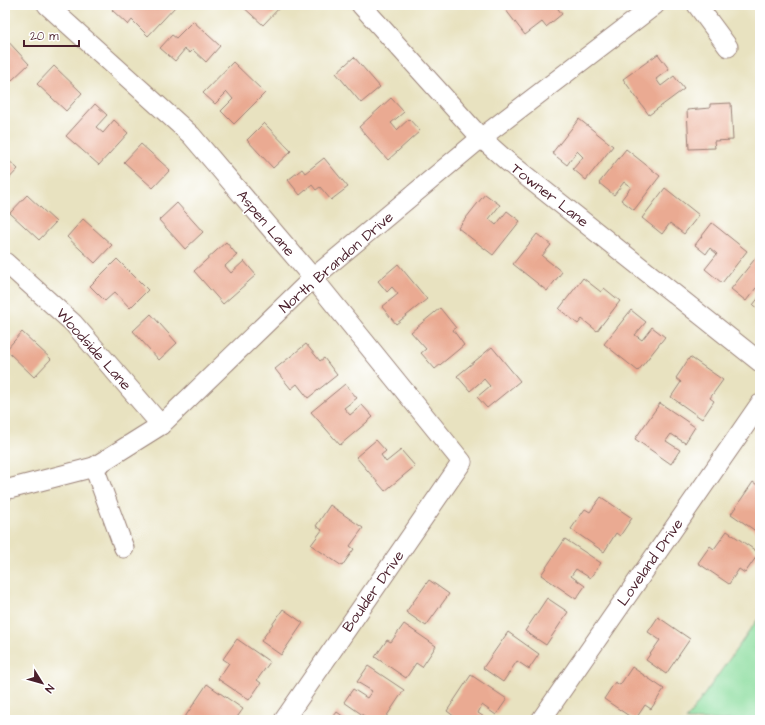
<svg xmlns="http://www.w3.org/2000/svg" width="765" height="725" viewBox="0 0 765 725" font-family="'Architects Daughter',sans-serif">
<rect width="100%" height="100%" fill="#fff"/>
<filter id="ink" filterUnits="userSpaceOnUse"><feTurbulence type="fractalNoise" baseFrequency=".025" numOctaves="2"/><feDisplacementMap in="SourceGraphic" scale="8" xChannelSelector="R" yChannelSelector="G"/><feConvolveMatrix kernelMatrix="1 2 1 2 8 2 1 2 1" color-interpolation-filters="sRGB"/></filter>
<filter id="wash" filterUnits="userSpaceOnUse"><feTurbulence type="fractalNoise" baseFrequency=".012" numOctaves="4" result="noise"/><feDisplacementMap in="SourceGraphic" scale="16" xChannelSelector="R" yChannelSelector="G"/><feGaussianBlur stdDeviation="0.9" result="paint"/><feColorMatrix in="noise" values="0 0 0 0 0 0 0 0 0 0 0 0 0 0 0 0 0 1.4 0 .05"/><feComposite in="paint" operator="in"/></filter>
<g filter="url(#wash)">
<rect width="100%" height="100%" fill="#e8e2c0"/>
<polygon fill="#8bdd9e" stroke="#6a7e64" points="760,616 760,720 686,720"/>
<g id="blocks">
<g fill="#eaaa92">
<polygon points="116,5 173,5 175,7 148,36 132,20 128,25 112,10"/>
<polygon points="241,5 282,5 263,25"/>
<polygon points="502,5 555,5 562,14 546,27 542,22 525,35"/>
<polygon points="193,21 220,46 206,62 193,50 190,53 185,49 175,61 160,48 172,35 176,38"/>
<polygon points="5,38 29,64 11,81 5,74"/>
<polygon points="658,54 669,69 656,79 661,86 674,76 684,89 649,115 623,79"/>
<polygon points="354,57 380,87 361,103 336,73"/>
<polygon points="233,62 265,93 234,124 221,111 233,99 227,92 215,104 203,93"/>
<polygon points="54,66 82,93 66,111 37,84"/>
<polygon points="391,98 404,112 391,123 397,130 409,119 420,131 388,160 359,127"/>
<polygon points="731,103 733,140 714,141 715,148 689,149 687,110 710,108 710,104"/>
<polygon points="95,104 107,115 96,127 103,133 114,120 128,133 99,165 66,136"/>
<polygon points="579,119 613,146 586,180 573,169 583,157 577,151 567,165 552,153"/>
<polygon points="264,123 291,151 273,168 247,140"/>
<polygon points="141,144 170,170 153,188 124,162"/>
<polygon points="626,149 660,176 634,210 621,200 631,187 624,182 614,195 599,183"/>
<polygon points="5,157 18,169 5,183"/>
<polygon points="324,158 348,187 331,200 320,187 316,190 312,185 300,195 288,180 302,169 305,173"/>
<polygon points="665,188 699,215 684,234 670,223 662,234 642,218"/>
<polygon points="485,194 500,205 489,219 496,225 507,211 520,221 493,255 458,228"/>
<polygon points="27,195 56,222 39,240 10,213"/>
<polygon points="177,203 203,232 185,249 159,220"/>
<polygon points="83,219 112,245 95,263 67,237"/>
<polygon points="712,223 747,251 722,283 705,269 717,254 710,248 706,254 695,245"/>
<polygon points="537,234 551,245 542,256 562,272 547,291 513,264"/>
<polygon points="226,242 237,255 225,266 231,273 244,261 256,275 223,304 194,271"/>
<polygon points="758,255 760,257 760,290 756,288 746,301 731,289"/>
<polygon points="117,259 148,290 130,308 115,292 105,301 90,286"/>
<polygon points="398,264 427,299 396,324 382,307 398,294 392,287 387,292 378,281"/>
<polygon points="583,278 601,292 604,288 620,301 597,331 582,319 578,324 559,309"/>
<polygon points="760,296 760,311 753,305"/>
<polygon points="440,308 456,328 453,330 464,345 435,369 421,353 426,349 411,332"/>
<polygon points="631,310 646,322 635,335 642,340 652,327 665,337 638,371 604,344"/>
<polygon points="151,314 177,343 159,360 133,331"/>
<polygon points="22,332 51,359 34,377 6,350"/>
<polygon points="306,344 320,361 324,358 337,375 308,398 297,384 291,389 275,369"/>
<polygon points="492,347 520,381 487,408 477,397 490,386 484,379 470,391 457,376"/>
<polygon points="690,357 723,380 710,398 714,401 702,419 671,397 681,382 676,378"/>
<polygon points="345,384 357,398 344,408 350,415 362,405 373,417 340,445 311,412"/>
<polygon points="660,403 695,427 685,443 671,434 666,441 680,450 671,464 635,439"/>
<polygon points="376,440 386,451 381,455 386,462 401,450 415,466 385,491 356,457"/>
<polygon points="753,482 760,487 760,534 731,514"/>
<polygon points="601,497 632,518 620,536 616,533 604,552 571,529 585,509 590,512"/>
<polygon points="330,505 363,528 350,546 354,549 342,566 311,545 322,530 316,526"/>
<polygon points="727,531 759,553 745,573 739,569 729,584 698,563 710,546 714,549"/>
<polygon points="565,539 601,563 590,578 576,569 571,576 585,586 576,599 541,575"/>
<polygon points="429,580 449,594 426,626 406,612"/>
<polygon points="547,598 568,612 546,645 525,631"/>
<polygon points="283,609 303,623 281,655 261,641"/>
<polygon points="658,617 690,639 666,674 646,660 660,640 648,632"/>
<polygon points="404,624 436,646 422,667 416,663 406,678 375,657 387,640 391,642"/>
<polygon points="508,632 539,654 529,669 517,661 503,682 483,668"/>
<polygon points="237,639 270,662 257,680 261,683 249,700 218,679 229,663 223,659"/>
<polygon points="368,666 404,690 384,720 370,720 344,702 353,689 367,698 372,691 357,682"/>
<polygon points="632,667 664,689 651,709 645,705 635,720 604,699 615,682 620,685"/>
<polygon points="471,675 507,699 496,715 482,705 478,713 489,720 459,720 447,711"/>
<polygon points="207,684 243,709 235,720 226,720 218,715 214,720 183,720"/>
<polygon points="337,712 348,720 331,720"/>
</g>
</g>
</g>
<g filter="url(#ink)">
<use href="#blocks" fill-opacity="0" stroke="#998076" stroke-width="1"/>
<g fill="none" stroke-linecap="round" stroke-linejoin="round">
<g stroke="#998076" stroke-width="21">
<g id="minor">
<polyline points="47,5 191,135 313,278 462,462 284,720"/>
<polyline points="361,5 481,138 507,161 760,362"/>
<polyline points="697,5 728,47"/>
<polyline points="5,262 73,323 161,425"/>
<polyline points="94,467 124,548"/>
<polyline points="5,490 94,467 161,425 313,278 481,138 655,5"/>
<polyline points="541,720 760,404"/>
</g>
</g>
<use href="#minor" stroke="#fff" stroke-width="19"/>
</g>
</g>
<g text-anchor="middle" stroke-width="3" stroke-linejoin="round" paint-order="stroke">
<g font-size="15" fill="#4a1f2b" stroke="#fff">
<text transform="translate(550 195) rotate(38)" y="5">Towner Lane</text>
<text transform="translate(266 223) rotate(50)" y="5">Aspen Lane</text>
<text transform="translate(336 262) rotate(-41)" y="5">North Brandon Drive</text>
<text transform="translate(94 349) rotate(48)" y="5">Woodside Lane</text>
<text transform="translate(650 562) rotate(-55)" y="5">Loveland Drive</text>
<text transform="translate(373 591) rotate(-55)" y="5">Boulder Drive</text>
</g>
</g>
<rect width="765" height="725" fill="none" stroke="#fff" stroke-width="20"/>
<g transform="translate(42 683) rotate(127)" stroke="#ffffff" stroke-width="3" paint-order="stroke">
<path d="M0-3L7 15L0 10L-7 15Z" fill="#4a1f2b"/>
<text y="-6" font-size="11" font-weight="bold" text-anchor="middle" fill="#4a1f2b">N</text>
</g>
<path d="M24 40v6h55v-6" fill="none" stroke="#4a1f2b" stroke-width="2"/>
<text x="30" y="40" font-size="12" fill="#4a1f2b" stroke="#ffffff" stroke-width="3" paint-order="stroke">20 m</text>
</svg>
